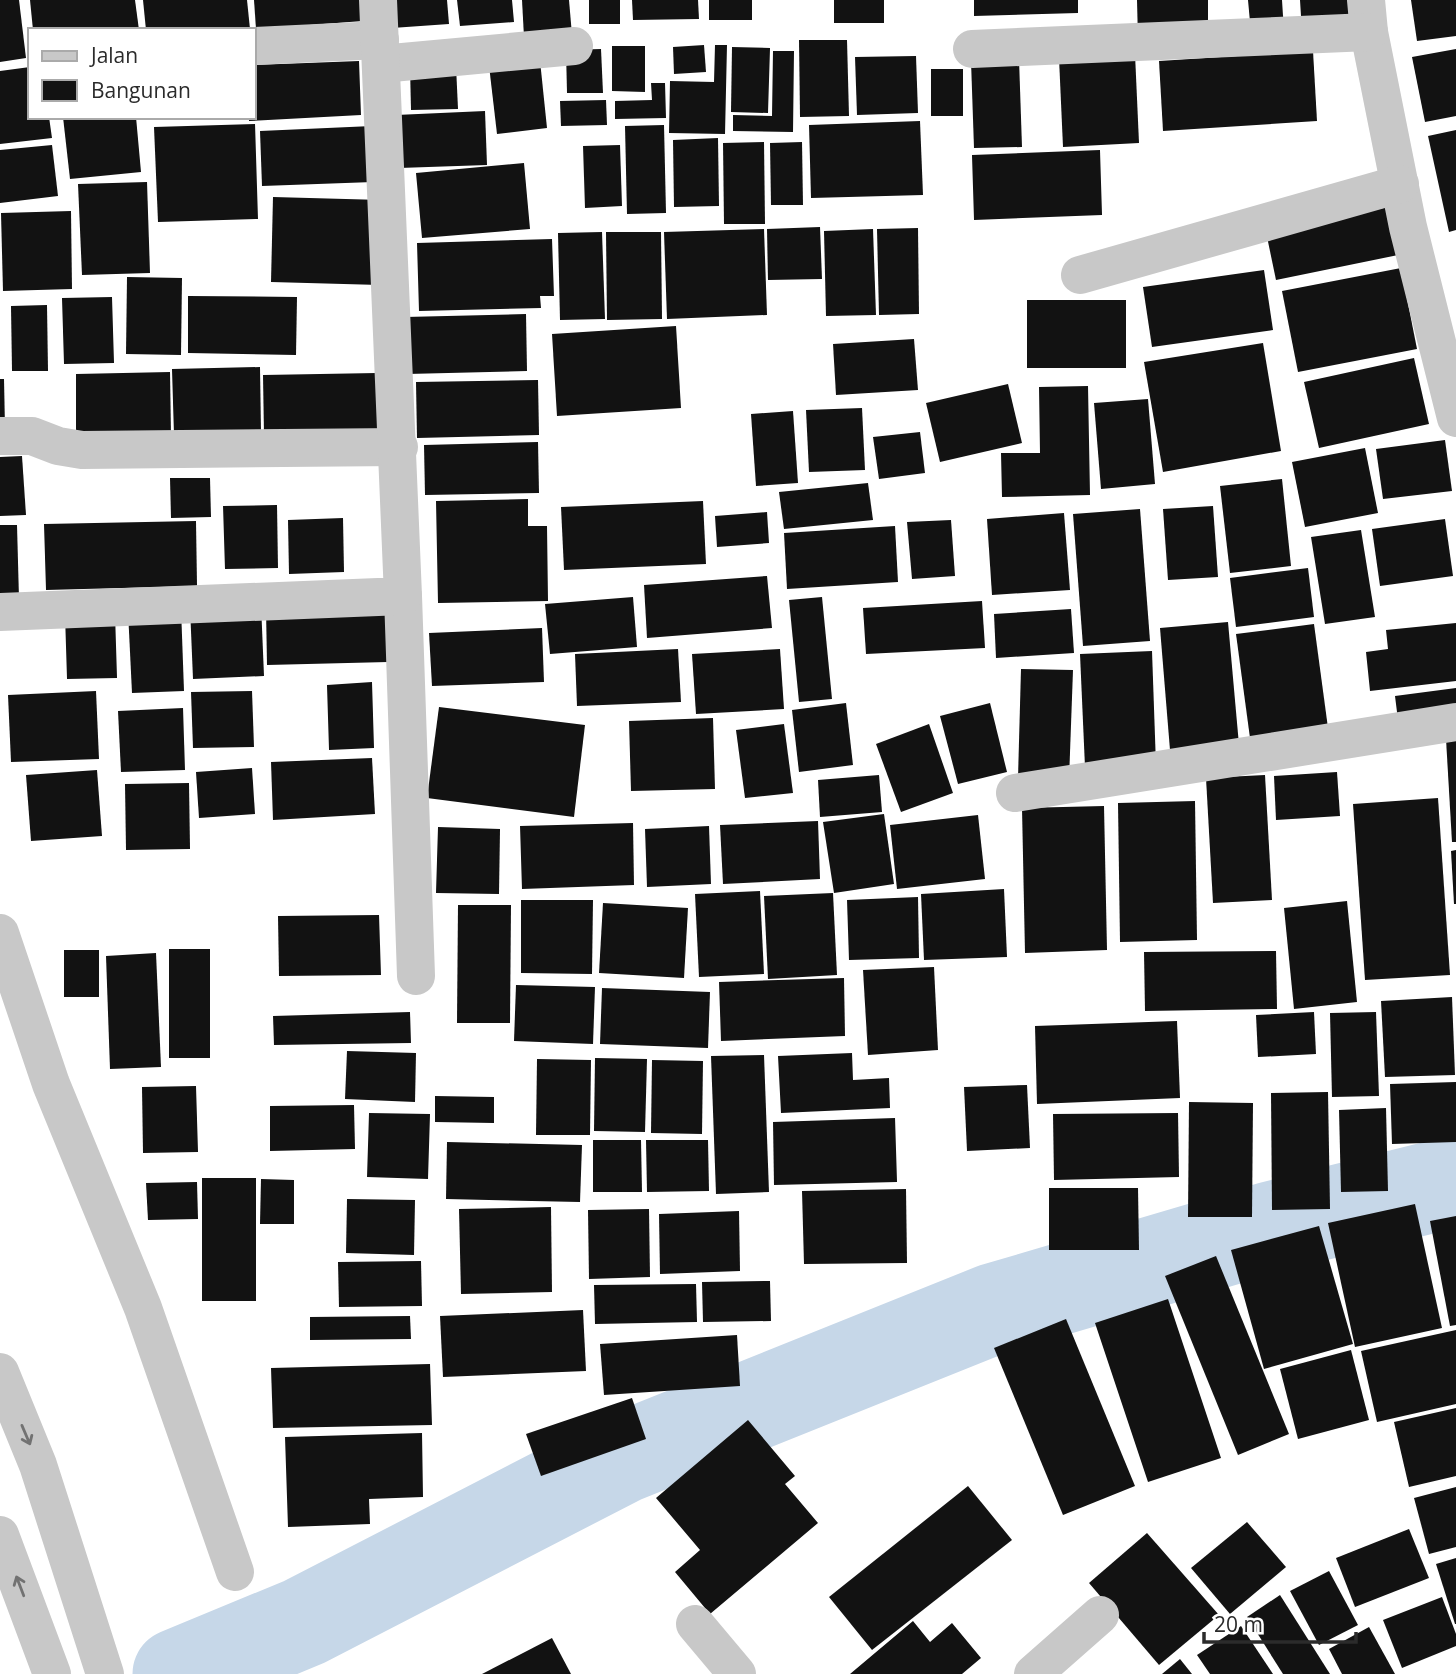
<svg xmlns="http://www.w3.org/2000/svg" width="1456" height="1674" viewBox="0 0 1456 1674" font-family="'Open Sans',sans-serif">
<rect width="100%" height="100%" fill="#fff"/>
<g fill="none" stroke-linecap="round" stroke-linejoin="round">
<polyline stroke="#c6d7e8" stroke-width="91" points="178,1674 304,1622 622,1458 993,1309 1271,1227 1456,1181"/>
</g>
<g fill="#121212">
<polygon points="0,0 19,0 26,58 0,62"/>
<polygon points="30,0 135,0 139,30 33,30"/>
<polygon points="143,0 247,0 250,29 146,30"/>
<polygon points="254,0 361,0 363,21 256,29"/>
<polygon points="390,0 447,0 449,24 392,28"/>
<polygon points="457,0 512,0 514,22 460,26"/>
<polygon points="522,0 569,0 572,35 524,37"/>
<rect x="589" y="0" width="31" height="24"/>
<polygon points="632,0 698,0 699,19 633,20"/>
<rect x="709" y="0" width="43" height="20"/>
<rect x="834" y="0" width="50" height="23"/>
<polygon points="974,0 1078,0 1078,13 974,16"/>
<polygon points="1137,0 1208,0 1208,25 1138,40"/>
<polygon points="1248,0 1282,0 1284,31 1251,33"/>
<polygon points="1300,0 1348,0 1350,29 1302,32"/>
<polygon points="1411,0 1456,0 1456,36 1417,41"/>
<polygon points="799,40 847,40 849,116 800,117"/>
<polygon points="704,45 706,72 674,74 673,47"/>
<polygon points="715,45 727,45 725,134 669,133 670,81 714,82"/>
<polygon points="612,46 645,46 645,92 612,91"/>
<polygon points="732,47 770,48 768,113 731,112"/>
<polygon points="601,49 603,93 567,93 566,50"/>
<polygon points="1456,49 1456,116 1425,122 1412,57"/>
<polygon points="539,51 547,128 497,134 488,57"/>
<polygon points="773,51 794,51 793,132 733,131 733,115 772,116"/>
<polygon points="1313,51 1317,121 1163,131 1159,61"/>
<polygon points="1135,54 1139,143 1063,147 1059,58"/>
<polygon points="916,56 918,113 857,115 855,57"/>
<polygon points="1019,59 1022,147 974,148 971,61"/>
<polygon points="359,61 361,115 249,121 249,117 254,117 254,65"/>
<polygon points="456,66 458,109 411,110 410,67"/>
<polygon points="30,67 30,117 49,117 52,138 0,144 0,71"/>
<rect x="931" y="69" width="32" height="47"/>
<polygon points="651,83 665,83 666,118 615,119 615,101 652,100"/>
<polygon points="606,100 607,125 561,126 560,101"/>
<polygon points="485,111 487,165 399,168 396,115"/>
<polygon points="63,117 136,117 141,172 70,179"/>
<polygon points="920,121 923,195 811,198 809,125"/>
<polygon points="255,124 258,219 158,222 154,127"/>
<polygon points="664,125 666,213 627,214 625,126"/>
<polygon points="372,126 373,182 262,186 260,131"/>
<polygon points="1456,130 1456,230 1449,232 1428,136"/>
<polygon points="718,138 719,206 674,207 673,140"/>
<polygon points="764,142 765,224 724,224 723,143"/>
<polygon points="802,142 803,205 771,205 770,143"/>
<polygon points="52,145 58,196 0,203 0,150"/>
<polygon points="620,145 622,206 585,208 583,146"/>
<polygon points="1100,150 1102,215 974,220 972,155"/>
<polygon points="524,163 530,229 422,238 416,173"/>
<polygon points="147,182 150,273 82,275 78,184"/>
<polygon points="273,197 382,200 380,285 271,282"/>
<polygon points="1393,206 1403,254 1276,280 1266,232"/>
<polygon points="71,211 72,289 3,291 1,213"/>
<polygon points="820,227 822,279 768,280 767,229"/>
<polygon points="918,228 919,314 879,315 877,229"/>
<polygon points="764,229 767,315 667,319 664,232"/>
<polygon points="873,229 876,315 826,316 824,231"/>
<polygon points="602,232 605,319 560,320 558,233"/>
<polygon points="606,232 661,232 662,319 607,320"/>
<polygon points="552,239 554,296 540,296 541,308 419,311 417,243"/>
<polygon points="1401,268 1417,349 1298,372 1282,291"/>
<polygon points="1264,270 1273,330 1152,347 1143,287"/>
<polygon points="127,277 182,278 181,355 126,354"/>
<polygon points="188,296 297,297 296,355 188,353"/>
<polygon points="112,297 114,363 64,364 62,298"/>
<rect x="1027" y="300" width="99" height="68"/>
<polygon points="47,305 48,371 12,371 11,306"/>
<polygon points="526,314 527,371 407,374 405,317"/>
<polygon points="676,326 681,408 557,416 552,334"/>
<polygon points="914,339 918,390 836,395 833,344"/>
<polygon points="1263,343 1281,451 1163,472 1144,362"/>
<polygon points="1414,358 1429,424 1319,448 1304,382"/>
<polygon points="260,367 261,433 174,435 172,369"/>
<polygon points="170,372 171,436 76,438 76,374"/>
<polygon points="377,373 378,433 264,435 263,375"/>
<polygon points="0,379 4,379 5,428 0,428"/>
<polygon points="538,380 539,435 417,438 416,382"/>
<polygon points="1008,384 1022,443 940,462 926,403"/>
<polygon points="1088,386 1090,495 1002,497 1001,453 1040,453 1039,387"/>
<polygon points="1148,399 1155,484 1101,489 1094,403"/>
<polygon points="862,408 865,470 809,472 806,410"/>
<polygon points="793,411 798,483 756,486 751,414"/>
<polygon points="920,432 925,473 879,479 873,437"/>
<polygon points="1445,440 1452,491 1383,499 1376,449"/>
<polygon points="538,442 539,493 425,495 424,445"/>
<polygon points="1365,448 1378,513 1305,527 1292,462"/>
<polygon points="22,456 26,515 0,516 0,457"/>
<polygon points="170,478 210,478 211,517 171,518"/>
<polygon points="1282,479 1291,566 1230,573 1220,486"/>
<polygon points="868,483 873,520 784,529 779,492"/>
<polygon points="528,499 528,526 547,526 548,601 438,603 436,501"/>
<polygon points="703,501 706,564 564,570 561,507"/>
<polygon points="277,505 278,568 225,569 223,506"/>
<polygon points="1213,506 1218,577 1168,580 1163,509"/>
<polygon points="1140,509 1150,641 1083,646 1073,514"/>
<polygon points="767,512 769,543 717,547 715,516"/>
<polygon points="1064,513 1070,590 992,595 987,519"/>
<polygon points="343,518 344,572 289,574 288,520"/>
<polygon points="1445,519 1453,576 1380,586 1372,529"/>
<polygon points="951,520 955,576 912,579 907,522"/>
<polygon points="196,521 197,586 46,590 44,524"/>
<polygon points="0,525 17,525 19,599 0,599"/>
<polygon points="895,526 898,582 787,589 784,533"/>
<polygon points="1361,530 1375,617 1325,624 1311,537"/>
<polygon points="1308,568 1314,617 1236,627 1230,578"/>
<polygon points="767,576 772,628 647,638 644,585"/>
<polygon points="633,597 637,647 550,654 545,604"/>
<polygon points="822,597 832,699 799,702 789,600"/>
<polygon points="982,601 985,648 866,654 863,608"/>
<polygon points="261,604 264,676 193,679 190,607"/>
<polygon points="387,605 388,662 267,665 266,608"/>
<polygon points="181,608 184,691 132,693 128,611"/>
<polygon points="1071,609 1074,653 996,658 994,614"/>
<polygon points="115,614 117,678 67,679 65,615"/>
<polygon points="1228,622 1239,745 1170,750 1160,628"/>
<polygon points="1456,623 1456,681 1370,691 1366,652 1388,649 1386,630"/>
<polygon points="1314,624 1328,728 1250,738 1236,634"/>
<polygon points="542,628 544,682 432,686 429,633"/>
<polygon points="678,649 681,702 577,706 575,654"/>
<polygon points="780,649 784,709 696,714 692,654"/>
<polygon points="1152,651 1156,765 1085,767 1080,654"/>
<polygon points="1021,669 1073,670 1069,780 1018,778"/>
<polygon points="372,682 374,748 329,750 327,685"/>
<polygon points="1456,688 1456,712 1398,720 1395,696"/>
<polygon points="96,691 99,759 11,762 8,695"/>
<polygon points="252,691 254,747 193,748 191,692"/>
<polygon points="846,703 853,765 799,772 792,710"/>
<polygon points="990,703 1007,772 958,784 940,716"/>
<polygon points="439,707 585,725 574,817 427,798"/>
<polygon points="183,708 185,770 121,772 118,711"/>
<polygon points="713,718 715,789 631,791 629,721"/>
<polygon points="784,724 793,793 745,798 736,730"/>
<polygon points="929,724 953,793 901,812 876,744"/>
<polygon points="1456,738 1456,842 1452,842 1446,739"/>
<polygon points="372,758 375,814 273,820 271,762"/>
<polygon points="252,768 255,814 199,818 196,772"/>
<polygon points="97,770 102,836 31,841 26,775"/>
<polygon points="1337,772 1340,816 1276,820 1274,776"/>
<polygon points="879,775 882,812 820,817 818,780"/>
<polygon points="1265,775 1272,900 1213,903 1206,778"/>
<polygon points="189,783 190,849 126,850 125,784"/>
<polygon points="1438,798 1450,975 1365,980 1353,804"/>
<polygon points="1195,801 1197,940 1120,942 1118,803"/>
<polygon points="1104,806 1107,950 1025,953 1022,808"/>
<polygon points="884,814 894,884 834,893 823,822"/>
<polygon points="978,815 985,879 897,889 890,825"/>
<polygon points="818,821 820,879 723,884 720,825"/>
<polygon points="633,823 634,885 522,889 520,826"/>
<polygon points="709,826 711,884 647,887 645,829"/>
<polygon points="438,827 500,829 499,894 436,893"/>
<polygon points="1456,850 1456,904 1454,904 1451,851"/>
<polygon points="1004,889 1007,957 924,960 921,894"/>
<polygon points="760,891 764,974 699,977 695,894"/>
<polygon points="833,893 837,975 768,979 764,896"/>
<polygon points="918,897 919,958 849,960 847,900"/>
<polygon points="521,900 593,900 592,974 521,973"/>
<polygon points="1347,901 1357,1002 1294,1009 1284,908"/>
<polygon points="603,903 688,908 684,978 599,973"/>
<polygon points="458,905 511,905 510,1023 457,1023"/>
<polygon points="379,915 381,975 279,976 278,916"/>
<rect x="169" y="949" width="41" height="109"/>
<rect x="64" y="950" width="35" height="47"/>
<polygon points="1276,951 1277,1009 1145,1011 1144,952"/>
<polygon points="156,953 161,1067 110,1069 106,956"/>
<polygon points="934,967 938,1050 868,1055 863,970"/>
<polygon points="844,978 845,1036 721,1041 719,982"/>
<polygon points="516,985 595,987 593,1044 514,1041"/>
<polygon points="602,988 710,992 708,1048 600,1044"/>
<polygon points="1452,997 1455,1075 1385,1077 1381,1001"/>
<polygon points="410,1012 411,1043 274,1045 273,1016"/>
<polygon points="1314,1012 1316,1054 1258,1057 1256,1015"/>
<polygon points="1376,1012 1379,1096 1332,1097 1330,1013"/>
<polygon points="1177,1021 1180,1098 1037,1104 1035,1026"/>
<polygon points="347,1051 416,1053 415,1102 345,1099"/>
<polygon points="852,1053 853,1080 889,1078 890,1108 781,1113 778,1056"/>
<polygon points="764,1055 769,1192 716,1194 711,1056"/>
<polygon points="595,1058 647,1059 645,1132 594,1131"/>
<polygon points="537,1059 591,1060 590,1135 536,1135"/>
<polygon points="652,1060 703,1061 702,1134 651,1133"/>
<polygon points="1456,1082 1456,1142 1392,1144 1390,1084"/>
<polygon points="1027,1085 1030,1148 967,1151 964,1087"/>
<polygon points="196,1086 198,1152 143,1153 142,1087"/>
<polygon points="1328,1092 1330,1209 1272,1210 1271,1093"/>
<polygon points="435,1096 494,1097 494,1123 435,1122"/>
<polygon points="1189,1102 1253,1103 1252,1217 1188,1217"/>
<polygon points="354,1105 355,1149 270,1151 270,1106"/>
<polygon points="1386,1108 1388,1191 1341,1192 1339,1110"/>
<polygon points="369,1113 430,1114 428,1179 367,1177"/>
<polygon points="1178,1113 1179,1177 1054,1180 1053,1114"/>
<polygon points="895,1118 897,1182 774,1185 773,1122"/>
<polygon points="593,1140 641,1140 642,1192 593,1192"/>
<polygon points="646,1140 708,1140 709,1191 647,1192"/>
<polygon points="447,1142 582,1145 580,1202 446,1199"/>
<rect x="202" y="1178" width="54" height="123"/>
<polygon points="261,1179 294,1180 294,1224 260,1224"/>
<polygon points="197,1182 198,1219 148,1220 146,1183"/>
<polygon points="1049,1188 1138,1188 1139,1250 1049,1250"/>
<polygon points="906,1189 907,1263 804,1264 802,1191"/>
<polygon points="347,1199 415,1200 414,1255 346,1253"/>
<polygon points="1415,1204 1442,1328 1355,1347 1328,1223"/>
<polygon points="551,1207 552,1292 461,1294 459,1209"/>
<polygon points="649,1209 650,1277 589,1279 588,1210"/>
<polygon points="739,1211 740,1271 660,1274 659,1214"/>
<polygon points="1456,1216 1456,1325 1450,1326 1430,1221"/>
<polygon points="1319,1226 1353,1344 1264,1369 1231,1250"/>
<polygon points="1216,1256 1289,1434 1238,1455 1165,1276"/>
<polygon points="421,1261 422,1306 339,1307 338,1262"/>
<polygon points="770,1281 771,1321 703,1322 702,1282"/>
<polygon points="696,1284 697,1322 595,1324 594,1285"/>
<polygon points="1168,1299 1221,1458 1148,1482 1095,1323"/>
<polygon points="583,1310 586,1371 443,1377 440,1316"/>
<polygon points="410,1316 411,1339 310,1340 310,1317"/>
<polygon points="1066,1319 1135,1486 1063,1515 994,1348"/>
<polygon points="1456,1330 1456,1404 1377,1422 1361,1351"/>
<polygon points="737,1335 740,1386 604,1395 600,1344"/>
<polygon points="1351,1350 1369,1420 1298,1439 1280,1369"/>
<polygon points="430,1364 432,1425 273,1428 271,1368"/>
<polygon points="632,1398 646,1439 541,1476 526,1434"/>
<polygon points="1456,1408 1456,1476 1409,1487 1394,1422"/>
<polygon points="748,1420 795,1476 785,1484 818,1523 710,1614 675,1572 700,1550 656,1498"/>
<polygon points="422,1433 423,1497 369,1499 370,1524 288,1527 285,1437"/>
<polygon points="968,1486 1012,1540 872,1650 829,1597"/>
<polygon points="1456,1487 1456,1547 1429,1554 1414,1498"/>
<polygon points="1247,1522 1286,1567 1230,1614 1191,1568"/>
<polygon points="1409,1529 1429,1578 1355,1607 1336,1558"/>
<polygon points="1147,1533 1219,1615 1159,1665 1089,1583"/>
<polygon points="1456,1558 1456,1624 1455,1624 1436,1564"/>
<polygon points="1329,1571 1358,1625 1319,1645 1290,1591"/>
<polygon points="1280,1595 1330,1674 1283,1674 1247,1617"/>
<polygon points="1442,1597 1456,1634 1456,1646 1402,1668 1383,1620"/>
<polygon points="913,1621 930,1642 952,1623 981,1658 962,1674 850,1674"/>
<polygon points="1241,1626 1273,1674 1210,1674 1197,1655"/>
<polygon points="1369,1627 1395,1674 1342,1674 1329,1649"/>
<polygon points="552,1638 571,1674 482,1674"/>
<polygon points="1180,1659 1192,1674 1162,1674"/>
</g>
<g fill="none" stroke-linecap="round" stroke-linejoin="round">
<g stroke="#c8c8c8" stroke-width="38">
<polyline points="1366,0 1369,32 1408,227 1456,418"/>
<polyline points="254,46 380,40"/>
<polyline points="972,49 1369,32"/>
<polyline points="381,64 574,46"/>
<polyline points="1080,275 1400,184"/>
<polyline points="0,436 32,436 58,446 82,450 399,447"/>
<polyline points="403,596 416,976"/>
<polyline points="0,612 403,596 378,0"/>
<polyline points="1015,793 1456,722"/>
<polyline points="0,933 51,1084 143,1308 235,1572"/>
<polyline points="695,1624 737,1674"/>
<polyline points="1033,1674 1100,1615"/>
</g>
<g stroke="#c8c8c8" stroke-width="38">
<polyline points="0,1372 38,1465 105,1674"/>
<polyline points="0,1535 52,1674"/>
</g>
</g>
<defs><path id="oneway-shaft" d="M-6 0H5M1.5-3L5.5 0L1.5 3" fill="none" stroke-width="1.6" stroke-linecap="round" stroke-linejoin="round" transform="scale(1.75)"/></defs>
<g stroke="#727272">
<use href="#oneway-shaft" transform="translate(26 1435) rotate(67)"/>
<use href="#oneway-shaft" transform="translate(20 1586) rotate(-111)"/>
</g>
<rect x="28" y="28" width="228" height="91" fill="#ffffff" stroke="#aaaaaa" stroke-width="2"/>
<rect x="42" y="51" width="35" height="10" fill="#c8c8c8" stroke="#aaaaaa" stroke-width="2"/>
<text x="91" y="63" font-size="21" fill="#2b2b2b">Jalan</text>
<rect x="42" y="80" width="35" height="21" fill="#121212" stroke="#aaaaaa" stroke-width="2"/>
<text x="91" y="98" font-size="21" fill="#2b2b2b">Bangunan</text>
<path d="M1204 1632v10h152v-10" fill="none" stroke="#2b2b2b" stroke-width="3.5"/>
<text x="1214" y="1632" font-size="21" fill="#2b2b2b" stroke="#ffffff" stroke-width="5" paint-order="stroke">20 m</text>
</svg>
